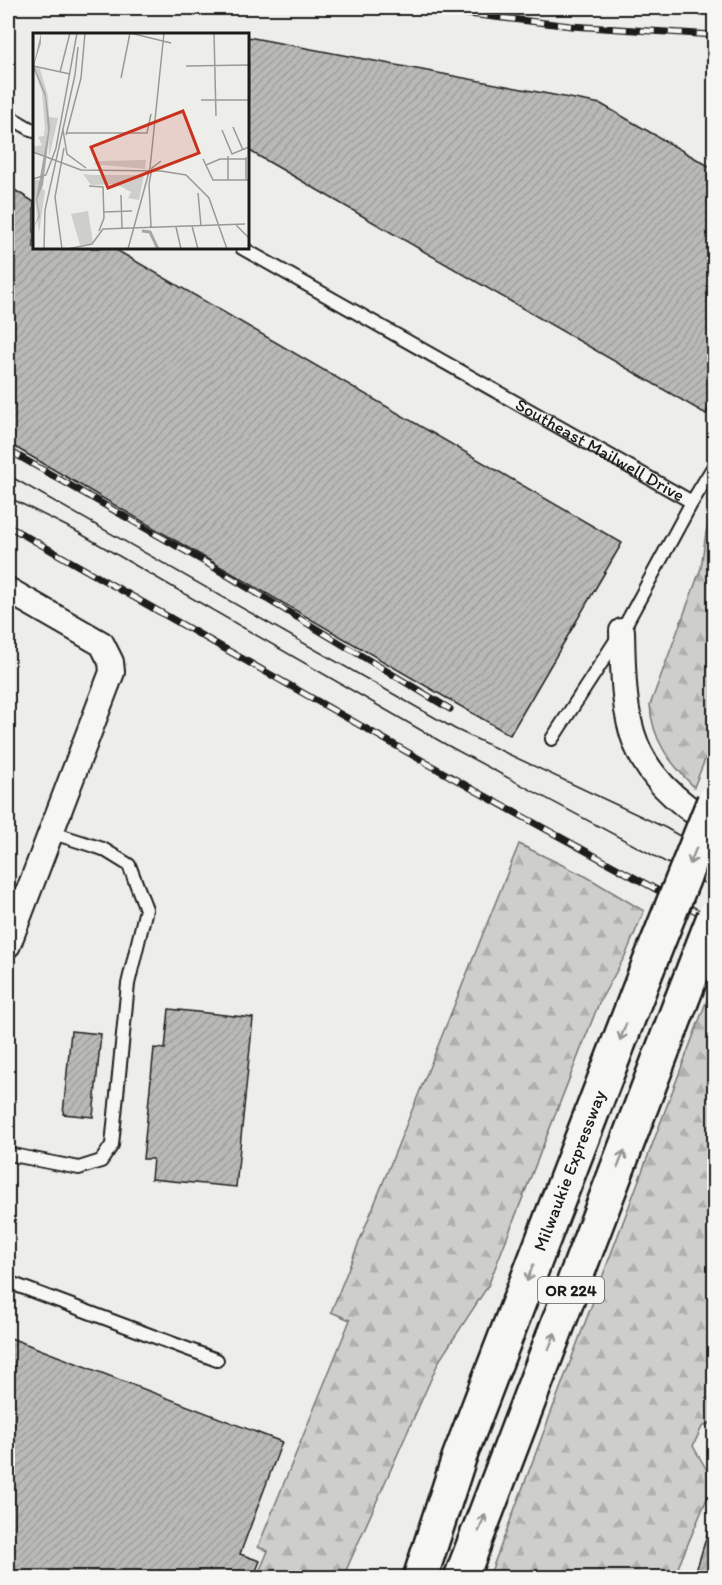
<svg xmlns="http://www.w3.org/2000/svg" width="722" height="1585" viewBox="0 0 722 1585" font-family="Itim,sans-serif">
<defs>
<pattern id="forest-firs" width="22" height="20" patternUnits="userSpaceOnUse" patternTransform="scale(1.5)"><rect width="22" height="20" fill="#cececb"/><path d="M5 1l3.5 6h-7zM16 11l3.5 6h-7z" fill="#b0b0ae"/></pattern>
<pattern id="building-hatch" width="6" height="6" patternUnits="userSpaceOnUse" patternTransform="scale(1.5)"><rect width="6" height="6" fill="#b9b9b6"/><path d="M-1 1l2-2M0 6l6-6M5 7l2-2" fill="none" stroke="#9e9e9c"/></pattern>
</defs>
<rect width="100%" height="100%" fill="#edede9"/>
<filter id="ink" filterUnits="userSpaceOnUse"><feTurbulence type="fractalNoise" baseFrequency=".0167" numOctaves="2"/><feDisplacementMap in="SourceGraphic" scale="12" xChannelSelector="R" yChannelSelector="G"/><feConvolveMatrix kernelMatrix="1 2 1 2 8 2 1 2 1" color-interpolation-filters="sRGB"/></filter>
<g filter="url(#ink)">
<g fill="url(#forest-firs)" stroke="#757574" stroke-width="1.5">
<path d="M714,510v227l-20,50c-24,-24 -42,-47 -44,-82l51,-137 5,-36z"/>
<polygon points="519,844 587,877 644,911 626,954 599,1003 488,1286 439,1361 343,1577 257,1577 268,1551 258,1547 350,1320 331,1312"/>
<polygon points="714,981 714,1421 702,1427 693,1446 708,1472 708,1496 674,1577 489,1577"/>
</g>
<g fill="url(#building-hatch)" stroke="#1c1c1c" stroke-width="1.5">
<polygon points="248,37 601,104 714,169 714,401 706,414 248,150"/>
<polygon points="8,186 34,202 34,248 113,248 622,543 510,735 8,443"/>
<polygon points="169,1009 253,1018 236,1187 151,1179 153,1159 143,1159 154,1048 165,1049"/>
<polygon points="71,1031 101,1034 93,1117 63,1114"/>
<polygon points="8,1337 282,1442 240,1554 260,1561 253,1578 8,1578"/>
<polygon points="710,1525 714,1526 714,1578 694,1578"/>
</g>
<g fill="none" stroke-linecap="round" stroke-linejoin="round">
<g stroke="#1c1c1c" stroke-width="16">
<g id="service">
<polyline points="8,116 34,131"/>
<path id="s1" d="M242,248l450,254 -70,129 -70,108"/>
<polyline points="692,502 714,466"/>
<polyline points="8,1154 79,1168 101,1161 112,1145 128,984 146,909 129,865 103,849 50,832"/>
<polyline points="8,1282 217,1360"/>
</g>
</g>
<g stroke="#1c1c1c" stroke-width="28">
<g id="minor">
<polyline points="8,590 102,644 111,662 112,672 8,945"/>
<path d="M622,631c2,98 5,139 92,195"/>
</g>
</g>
<g stroke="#1c1c1c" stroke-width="38">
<g id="trunk">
<path id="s2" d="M420,1578l39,-120 185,-481"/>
<polyline points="461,1578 681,1002"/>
</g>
</g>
<use href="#service" stroke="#f6f6f2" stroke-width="12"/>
<use href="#minor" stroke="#f6f6f2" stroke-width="24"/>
<use href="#trunk" stroke="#f6f6f2" stroke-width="33"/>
<g stroke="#1c1c1c" stroke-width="1.5">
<polyline points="8,475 455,729 666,828 714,856"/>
<polyline points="8,497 74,530 445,744 714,888"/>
</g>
<g stroke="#1c1c1c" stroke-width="7">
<g id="rail">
<polyline points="418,8 571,26 714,35"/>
<polyline points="8,450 210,565 450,709"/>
<polyline points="8,526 476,791 714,921"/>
</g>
</g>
<use href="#rail" stroke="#f6f6f2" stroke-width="4.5" stroke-dasharray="14" stroke-linecap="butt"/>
<g stroke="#1c1c1c" stroke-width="38" stroke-linecap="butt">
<g id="trunk-bridge">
<polyline points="644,977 714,801"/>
<polyline points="681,1002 714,917"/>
</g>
</g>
<use href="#trunk-bridge" stroke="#f6f6f2" stroke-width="33"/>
</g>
<defs><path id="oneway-shaft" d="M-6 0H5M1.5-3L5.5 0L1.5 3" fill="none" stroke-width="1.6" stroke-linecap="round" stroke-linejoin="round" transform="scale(1.5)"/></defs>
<g stroke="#949492">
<use href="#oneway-shaft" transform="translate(693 856) rotate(112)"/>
<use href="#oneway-shaft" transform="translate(623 1032) rotate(111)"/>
<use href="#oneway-shaft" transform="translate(621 1159) rotate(-69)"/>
<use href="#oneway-shaft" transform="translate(530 1273) rotate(111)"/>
<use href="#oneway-shaft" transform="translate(552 1341) rotate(-69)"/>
<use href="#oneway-shaft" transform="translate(482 1523) rotate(-69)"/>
</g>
</g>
<g text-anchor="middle" stroke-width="6" stroke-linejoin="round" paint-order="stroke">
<rect fill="#f6f6f2" stroke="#5d5d5c" stroke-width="1.5" x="538" y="1277" width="66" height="26" rx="4.5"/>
<g font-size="16" font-weight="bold" fill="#1c1c1c">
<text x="571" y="1296">OR 224</text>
</g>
<g font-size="18" fill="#1c1c1c" stroke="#f6f6f2">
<text dy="6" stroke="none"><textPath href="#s1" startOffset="411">Southeast Mailwell Drive</textPath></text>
<text dy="6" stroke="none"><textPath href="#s2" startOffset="434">Milwaukie Expressway</textPath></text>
</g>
</g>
<g transform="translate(33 33)">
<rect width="216" height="216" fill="#edede9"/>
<path d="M0,34l12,30 3,34 -4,25 -11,-5v-4l9,-2 -4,-8 6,-1 1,-8 -3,-36zM2,34l5,2 8,27 1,21 9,1 -9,40 -2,-62z" fill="#cececb"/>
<path d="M113,127l-1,9 -52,-5 6,-3zM50,141l10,1h51l-5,25 -11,-2 3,-6 -15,-8 -25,1zM0,147h8l-4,20 5,-12 3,3 -6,42z" fill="#cececb"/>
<path d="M55,178l5,32 -13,2 -9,-31z" fill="#cececb"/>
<path d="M8,0v10l-7,22 12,29 4,33 -7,58 -6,15 3,16 -7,13 6,-14 -3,-15 12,-69 -3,-34 -12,-30z" fill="#a6a6a3"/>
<path fill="none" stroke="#a6a6a3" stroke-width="3" d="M109,198l8,1 8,17"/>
<path fill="none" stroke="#999997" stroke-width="1.5" d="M97,0l41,10M181,0l2,83M0,33l37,8M153,33l63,-1M27,39l10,-39M42,42l3,-28M88,45l9,-45M168,67h48M200,94l10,23M30,97l4,24 19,14M189,97l10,24 17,-7M34,100h80l4,-19M33,102l15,-57 4,-45M0,119l48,18 80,1 25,4 23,23 18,51M195,123v24M213,124v23M170,126l10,21h36M173,132l14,-6h26M0,146l13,-4 10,-27 21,-115M56,153l14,1 1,31 -5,13M165,160l3,33M88,162l1,34M0,174v38M71,179l28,-1M203,192l13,13M159,193l6,23M118,194l-2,-43 3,-16 9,-7M143,194l5,22M11,216l1,-39 30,-135M29,216l-7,-52 9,-49M34,216l25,-5 11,-15 142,-5M95,216l22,-81 14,-135"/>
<path fill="#c8321e" fill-opacity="0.15" stroke="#c8321e" stroke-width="3" d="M150,78l16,42 -91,35 -17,-41z"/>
<rect width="216" height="216" fill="none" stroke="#1c1c1c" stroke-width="3"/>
</g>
<rect width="722" height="1585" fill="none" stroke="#f6f6f2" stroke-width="30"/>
<rect x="15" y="15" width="692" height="1555" fill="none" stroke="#1c1c1c" stroke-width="2" filter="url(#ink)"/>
</svg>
